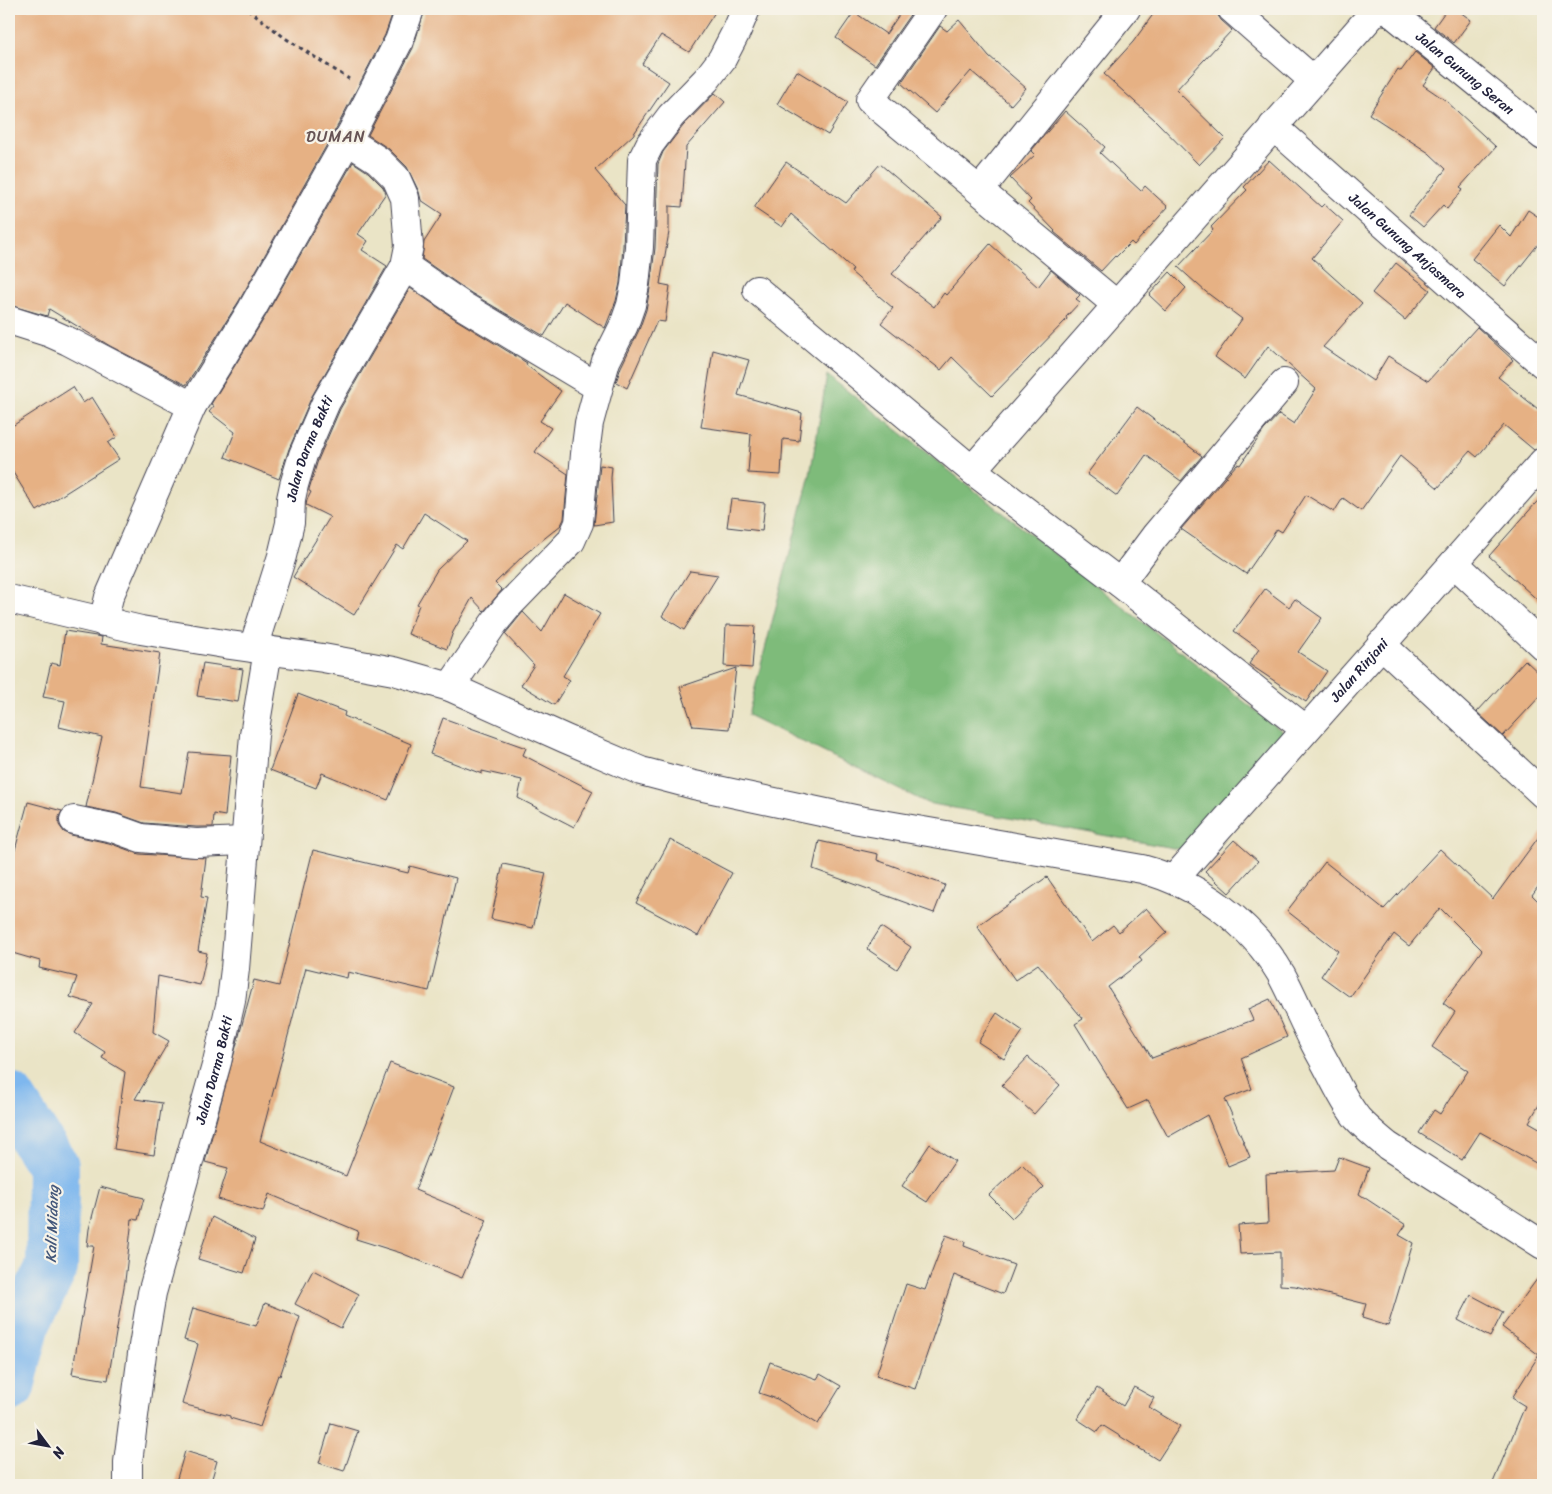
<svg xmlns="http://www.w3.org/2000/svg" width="1552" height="1494" viewBox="0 0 1552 1494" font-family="Sriracha,sans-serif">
<rect width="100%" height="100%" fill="#f7f3e8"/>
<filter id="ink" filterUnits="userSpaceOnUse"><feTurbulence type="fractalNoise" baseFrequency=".02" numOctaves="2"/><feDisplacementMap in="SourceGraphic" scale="10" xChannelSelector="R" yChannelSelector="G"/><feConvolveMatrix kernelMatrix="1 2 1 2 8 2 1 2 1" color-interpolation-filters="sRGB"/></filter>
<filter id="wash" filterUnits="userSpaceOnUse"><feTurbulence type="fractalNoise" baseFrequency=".0096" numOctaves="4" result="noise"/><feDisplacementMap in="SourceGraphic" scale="20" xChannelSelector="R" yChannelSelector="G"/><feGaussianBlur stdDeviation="1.12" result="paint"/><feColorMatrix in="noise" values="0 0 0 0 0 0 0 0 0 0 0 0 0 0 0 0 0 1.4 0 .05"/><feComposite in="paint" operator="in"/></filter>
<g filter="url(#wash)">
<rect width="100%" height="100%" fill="#eae4c6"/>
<polygon fill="#7ebb7a" stroke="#506e5a" points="827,375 1292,739 1184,850 927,803 748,715 810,475"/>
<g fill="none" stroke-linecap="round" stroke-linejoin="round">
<polyline stroke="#7eb7ee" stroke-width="52" points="9,1098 53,1166 52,1267 25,1322 9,1386"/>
</g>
<g id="blocks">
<g fill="#e6b184">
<polygon points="9,9 394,9 385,35 338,125 239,301 186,385 110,346 49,309 47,316 9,305"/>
<polygon points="425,9 717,9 689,52 661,35 642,64 669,82 633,135 595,170 625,205 623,246 620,283 616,301 605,328 565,302 544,336 471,293 422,259 424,242 442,214 421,200 419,192 407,167 389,149 368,135 413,48"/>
<polygon points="903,9 914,9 875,65 836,38 854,12 886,34"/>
<polygon points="1157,9 1217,9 1217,14 1221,20 1232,30 1176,90 1225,138 1199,165 1155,120 1104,74 1133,42"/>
<polygon points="1447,9 1456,9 1471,20 1454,43 1434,27"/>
<polygon points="959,20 989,56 1026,88 1011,105 971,71 935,113 901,83 940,26 947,31"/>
<polygon points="1415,52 1435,68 1423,85 1445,100 1496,147 1460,187 1463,189 1447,209 1443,205 1423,227 1409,215 1446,169 1429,153 1369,114 1398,69 1401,71"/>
<polygon points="797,71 848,102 828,135 777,104"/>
<polygon points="715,93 725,102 686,147 682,207 669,206 669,232 660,284 670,286 665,322 657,321 627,388 616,382 621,367 639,330 646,310 650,288 655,248 658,164 663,152 683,126"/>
<polygon points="1065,111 1105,147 1100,153 1141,191 1145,186 1168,207 1134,245 1131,242 1116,257 1115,256 1101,271 1054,232 1055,231 1028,203 1031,200 1010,178 1035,155 1031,151"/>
<polygon points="1269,160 1321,207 1324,204 1343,221 1312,258 1362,303 1323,347 1373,381 1388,356 1428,381 1477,327 1513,360 1498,377 1543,413 1543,447 1534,450 1504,425 1477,457 1470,451 1438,488 1400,456 1361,511 1343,498 1334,512 1306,495 1282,532 1277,529 1246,574 1181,529 1237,464 1240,465 1264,430 1279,414 1294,424 1316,389 1268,346 1245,379 1215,357 1242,319 1206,292 1178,267 1213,230 1211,227 1247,190 1244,187"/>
<polygon points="353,162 368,172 383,187 386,193 358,234 368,241 362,250 387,266 312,396 289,449 279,479 225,457 235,432 209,412 214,406 211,404 265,317"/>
<polygon points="786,162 846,203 880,164 942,217 892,274 934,307 944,293 946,295 990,244 1038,287 1051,270 1080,295 1076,299 1080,302 1066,317 1067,319 992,396 952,357 941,370 881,323 893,308 851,272 853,269 791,214 782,227 754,208"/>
<polygon points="1528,210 1543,220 1543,238 1505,286 1472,259 1499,225 1511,237"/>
<polygon points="1396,263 1430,290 1405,320 1372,293"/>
<polygon points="1170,272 1186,288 1166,311 1149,295"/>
<polygon points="410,288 455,319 527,363 526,365 561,391 540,421 551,428 535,452 568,474 564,519 561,525 525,554 495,583 502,590 484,611 472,598 453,632 447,649 408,634 419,605 417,604 437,570 467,541 424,513 403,549 397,545 354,615 293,577 330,517 306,505 307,500 311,492 309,491 309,489 318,460 340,409"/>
<polygon points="713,350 749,360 738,395 802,413 799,441 783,439 781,475 748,473 751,434 701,427"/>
<polygon points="73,387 83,403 92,397 117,437 108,443 119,459 37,511 9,466 9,428"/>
<polygon points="1137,407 1202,456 1181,481 1146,455 1117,496 1087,474"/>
<polygon points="600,465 612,467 611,478 613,522 594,525"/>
<polygon points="1543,495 1543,605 1489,556"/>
<polygon points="731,499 765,503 762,531 727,527"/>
<polygon points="690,571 718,575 684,630 662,616"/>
<polygon points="1265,589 1289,607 1295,599 1322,618 1298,652 1327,671 1306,702 1249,664 1259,649 1234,631"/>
<polygon points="564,593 600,614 563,676 570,680 554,705 521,685 534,665 505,634 523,612 542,632"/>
<polygon points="726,625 755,626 752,668 724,666"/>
<polygon points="65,631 102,637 101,644 160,653 141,787 182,793 189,752 231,755 225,816 214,814 213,827 196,827 144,823 116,813 86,807 102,737 59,727 65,701 43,697 51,663 60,665"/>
<polygon points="1525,660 1543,677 1543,693 1503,736 1477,712"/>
<polygon points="203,663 243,669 238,702 197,696"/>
<polygon points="736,668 729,729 693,726 680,687"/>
<polygon points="298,694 345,712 344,716 411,744 388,800 322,773 316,788 270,770"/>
<polygon points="443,718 526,748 523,755 593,791 574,827 518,798 522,780 482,771 482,774 430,754"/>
<polygon points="28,802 62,811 59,817 59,825 64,832 71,835 109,843 139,854 206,858 201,897 207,898 198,951 207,953 200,985 158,976 153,1032 169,1041 135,1099 162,1103 154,1155 114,1149 125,1072 102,1058 105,1052 75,1033 93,1004 70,997 77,977 39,968 40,961 9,952 9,860 12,861"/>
<polygon points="1543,831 1543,880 1532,895 1543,906 1543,1098 1529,1122 1543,1130 1543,1167 1480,1132 1462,1160 1419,1133 1434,1110 1440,1114 1468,1071 1432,1047 1455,1012 1443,1003 1482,950 1440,908 1409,946 1394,934 1350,997 1321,976 1338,951 1287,911 1325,862 1384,909 1440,849 1493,899"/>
<polygon points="670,840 732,873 698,936 636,903"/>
<polygon points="1234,840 1258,861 1229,893 1205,871"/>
<polygon points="819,841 878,854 877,860 945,885 934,913 813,869"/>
<polygon points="313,850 408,873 410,866 456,878 429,991 348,972 347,978 306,968 260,1141 346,1176 390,1063 454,1087 415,1190 487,1220 462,1278 401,1253 356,1239 358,1231 269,1194 263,1212 218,1199 228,1168 205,1162 254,980 279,986"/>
<polygon points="503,864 546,873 533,928 491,919"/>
<polygon points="1047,877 1092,942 1113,925 1119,932 1146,908 1167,932 1139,957 1142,961 1108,987 1152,1058 1253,1020 1248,1009 1270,999 1287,1037 1241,1058 1252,1089 1225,1099 1250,1157 1228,1166 1207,1115 1168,1137 1148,1100 1128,1109 1075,1024 1083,1019 1038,964 1015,980 977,926"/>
<polygon points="881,927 911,947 897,969 867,949"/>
<polygon points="997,1013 1023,1031 1004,1059 978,1042"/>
<polygon points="1028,1057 1060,1085 1034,1114 1002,1085"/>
<polygon points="930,1144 955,1161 927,1202 902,1186"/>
<polygon points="1339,1157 1369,1168 1359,1194 1406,1225 1399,1235 1413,1243 1388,1326 1362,1318 1366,1304 1295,1286 1280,1285 1280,1252 1240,1254 1238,1225 1268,1223 1266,1174 1334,1170"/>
<polygon points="1022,1164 1044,1187 1012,1218 989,1195"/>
<polygon points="100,1187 144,1198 138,1220 132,1219 125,1281 108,1380 72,1374 94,1246 87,1246 89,1229"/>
<polygon points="212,1217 255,1239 244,1273 198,1259"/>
<polygon points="946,1235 965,1242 964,1246 1014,1265 1003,1294 954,1275 915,1389 876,1376 906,1284 925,1290"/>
<polygon points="313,1270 359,1294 341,1328 295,1304"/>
<polygon points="1543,1271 1543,1485 1492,1485 1525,1406 1512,1398 1539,1355 1502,1327"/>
<polygon points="1471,1295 1503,1312 1490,1337 1458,1320"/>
<polygon points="265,1303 300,1317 280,1376 278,1375 260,1427 230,1418 230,1416 182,1404 198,1344 184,1340 193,1308 256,1326"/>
<polygon points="770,1362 817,1379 820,1374 841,1386 818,1424 777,1399 759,1393"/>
<polygon points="1134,1387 1154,1398 1149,1407 1180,1426 1158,1460 1102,1425 1097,1432 1077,1419 1097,1388 1123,1406"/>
<polygon points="331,1423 358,1431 344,1471 319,1463"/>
<polygon points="185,1451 217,1461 210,1485 175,1485"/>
</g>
</g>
</g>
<g filter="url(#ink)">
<use href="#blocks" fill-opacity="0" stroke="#403f50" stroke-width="1"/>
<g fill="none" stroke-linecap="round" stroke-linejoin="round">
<g stroke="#403f50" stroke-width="30">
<g id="minor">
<polyline points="933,9 870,100 1117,305"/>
<polyline points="1232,9 1313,80"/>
<path id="s1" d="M1387,9l156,127"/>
<path id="s2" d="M1273,126l202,179 68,59"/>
<polyline points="347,140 378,160 396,178 405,198 409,246 405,266 463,306 598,387"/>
<polyline points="980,190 1126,9"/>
<polyline points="757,290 972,470 1120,583 1305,729"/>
<polyline points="9,320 50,333 68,341 192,406"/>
<polyline points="972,470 1377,9"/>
<polyline points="1454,563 1543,646"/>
<polyline points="1120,583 1155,536 1284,383"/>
<polyline points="103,622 109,597 192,406 252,309 352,132 399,41 410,9"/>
<polyline points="1381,644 1543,794"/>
<path id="s3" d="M253,648l29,-92 8,-33 1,-24 3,-14 9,-30 23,-53 79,-136"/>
<polyline points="450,687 494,623 508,606 571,541 579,523 585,454 589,423 606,361 624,325 631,305 635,285 639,247 642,160 650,144 671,116 706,80 722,59 737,30 746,9"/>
<polyline points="74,820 113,828 141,838 196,843 244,841"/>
<path id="s4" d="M1174,879l369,-417"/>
</g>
</g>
<g stroke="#403f50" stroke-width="30">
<g id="tertiary">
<path d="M9,599l132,31 89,15 93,13 71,13 56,16 116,52 75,32 53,14 165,35 283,49c56,15 109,54 139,105 12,22 21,45 33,68 5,10 11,20 16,30 8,16 16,32 27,46 9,10 20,19 31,28l155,99"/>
<path id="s5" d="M128,1485v-23l15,-116 9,-53 65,-231 14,-61 4,-32 19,-234 14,-85"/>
</g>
</g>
<polyline stroke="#403f50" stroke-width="3" stroke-dasharray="4 4" stroke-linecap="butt" points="248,9 285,38 349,79"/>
<use href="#minor" stroke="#fff" stroke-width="28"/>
<use href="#tertiary" stroke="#fff" stroke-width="28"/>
</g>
</g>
<g text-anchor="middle" stroke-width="4.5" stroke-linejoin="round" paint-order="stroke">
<g font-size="14" fill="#22223b" stroke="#f7f3e8">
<text dy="5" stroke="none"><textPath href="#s1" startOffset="101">Jalan Gunung Seran</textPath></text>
<text dy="5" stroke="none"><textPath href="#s2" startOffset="180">Jalan Gunung Anjasmara</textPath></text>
<text dy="5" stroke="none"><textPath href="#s3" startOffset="208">Jalan Darma Bakti</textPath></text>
<text dy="5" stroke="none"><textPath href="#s4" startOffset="279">Jalan Rinjani</textPath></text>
<text dy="5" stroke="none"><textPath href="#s5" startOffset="425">Jalan Darma Bakti</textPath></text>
</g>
<g font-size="15" font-style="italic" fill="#42567a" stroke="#f7f3e8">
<text transform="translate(52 1224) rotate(-88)" y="5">Kali Midang</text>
</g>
<g font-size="16" letter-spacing="1" fill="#675455" stroke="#f7f3e8">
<text x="336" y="142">DUMAN</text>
</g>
</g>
<rect width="1552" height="1494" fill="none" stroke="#f7f3e8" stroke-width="30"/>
<g transform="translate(48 1446) rotate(122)" stroke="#f7f3e8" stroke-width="4" paint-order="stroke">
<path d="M0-4L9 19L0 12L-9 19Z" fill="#22223b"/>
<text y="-8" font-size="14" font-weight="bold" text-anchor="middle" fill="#22223b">N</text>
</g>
</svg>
